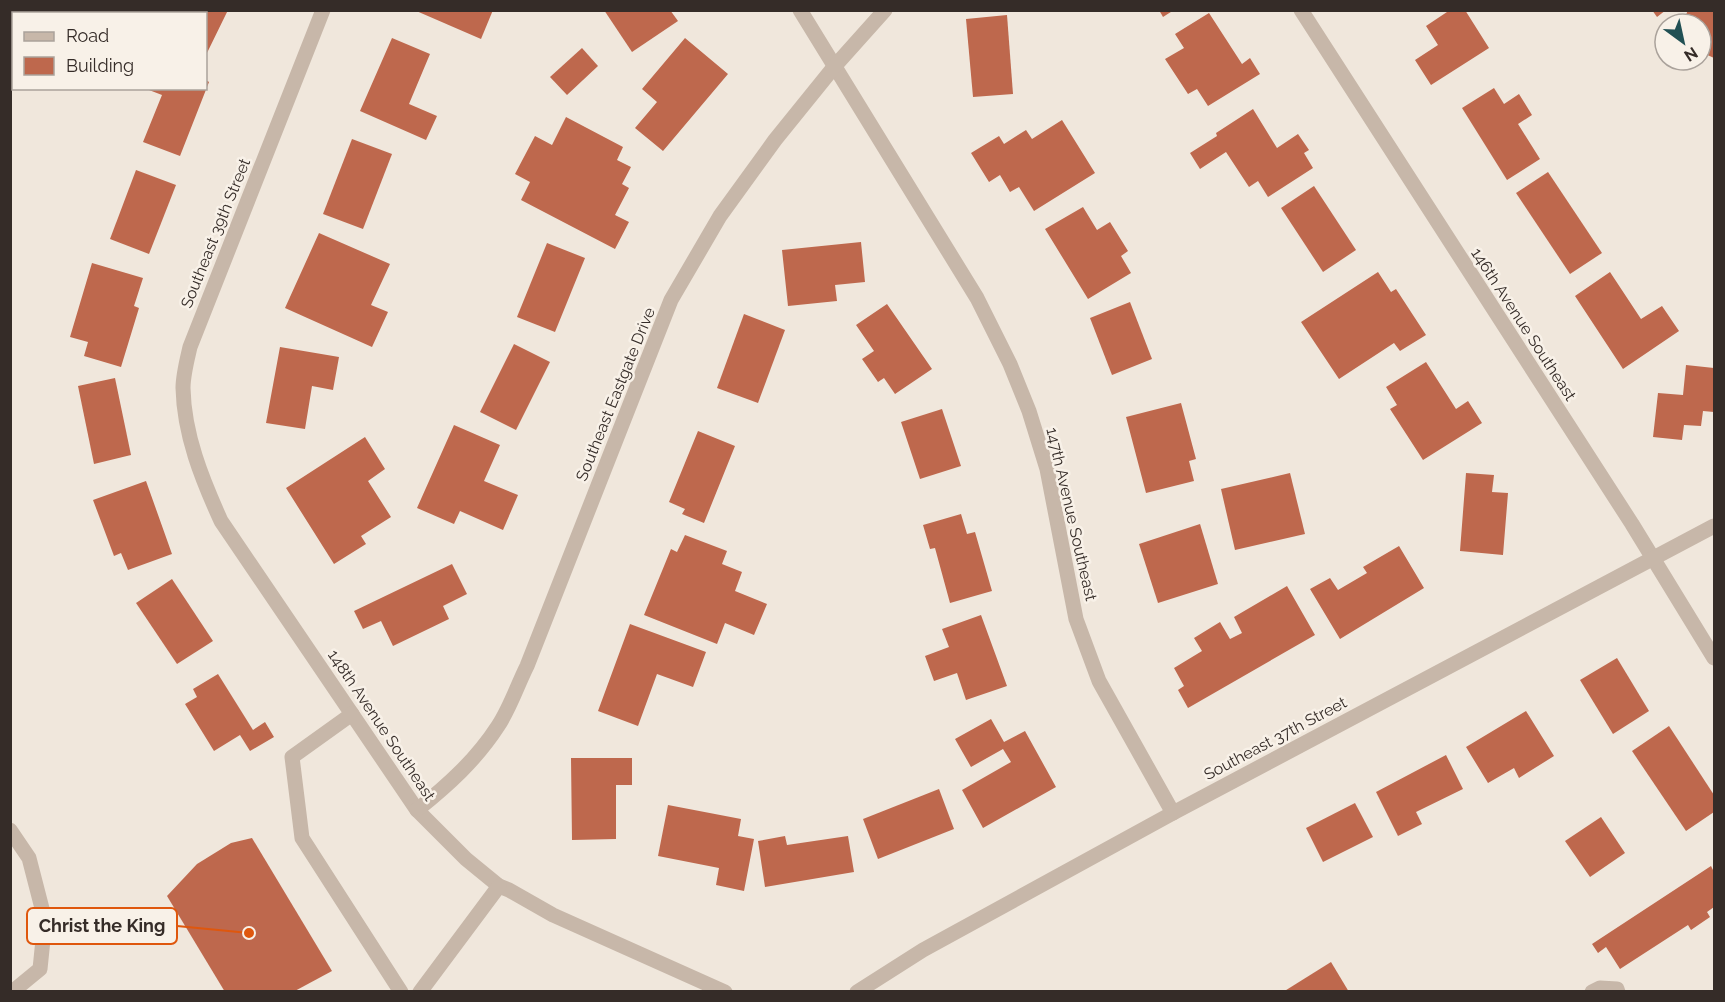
<svg xmlns="http://www.w3.org/2000/svg" width="1725" height="1002" viewBox="0 0 1725 1002" font-family="Raleway,sans-serif">
<rect width="100%" height="100%" fill="#f0e7dc"/>
<g fill="#be684d">
<polygon points="186,10 228,10 206,55 206,14 185,14"/>
<polygon points="414,10 493,10 481,39"/>
<polygon points="604,10 670,10 678,21 632,52"/>
<polygon points="1159,10 1174,10 1163,17"/>
<polygon points="1450,10 1465,10 1489,48 1431,85 1415,60 1438,45 1426,26"/>
<polygon points="1652,10 1666,10 1657,17"/>
<polygon points="1688,10 1714,12 1714,58 1701,52 1701,24 1682,24"/>
<polygon points="1209,13 1242,64 1250,58 1260,74 1208,106 1197,89 1188,94 1165,59 1184,48 1175,34"/>
<polygon points="1007,15 1013,94 973,97 966,19"/>
<polygon points="392,38 430,54 409,104 437,116 426,140 360,111"/>
<polygon points="685,38 728,74 663,151 635,128 657,102 642,89"/>
<polygon points="582,48 598,66 567,95 550,77"/>
<polygon points="206,80 209,82 180,156 143,142 162,95 149,90 149,88 206,88"/>
<polygon points="1494,88 1504,104 1519,94 1532,115 1518,124 1540,159 1507,180 1462,108"/>
<polygon points="1253,109 1277,148 1298,134 1309,150 1304,153 1313,168 1268,197 1258,181 1249,187 1226,152 1200,169 1190,153 1217,136 1216,133"/>
<polygon points="566,117 623,147 617,160 631,167 622,184 629,188 615,215 629,222 615,249 521,200 530,182 515,174 535,136 552,145"/>
<polygon points="1062,120 1095,173 1034,211 1019,187 1010,192 1000,175 989,182 971,153 999,136 1004,144 1026,130 1032,139"/>
<polygon points="352,139 392,154 363,229 323,214"/>
<polygon points="136,170 176,185 149,254 110,239"/>
<polygon points="1548,172 1602,253 1570,274 1516,193"/>
<polygon points="1314,186 1356,250 1323,272 1281,208"/>
<polygon points="1083,207 1097,230 1110,222 1128,251 1121,256 1131,273 1088,299 1045,229"/>
<polygon points="319,233 390,264 371,305 388,312 372,347 285,308"/>
<polygon points="861,242 865,282 835,285 837,301 788,306 782,250"/>
<polygon points="547,243 585,258 555,332 517,317"/>
<polygon points="92,263 143,278 134,306 139,308 121,367 84,356 88,342 70,337"/>
<polygon points="1378,272 1391,292 1396,289 1426,335 1400,351 1394,343 1339,379 1301,322"/>
<polygon points="1610,272 1641,319 1662,306 1679,331 1623,369 1575,296"/>
<polygon points="1130,302 1152,359 1112,375 1090,318"/>
<polygon points="887,304 932,369 895,394 884,378 878,382 862,359 874,351 856,325"/>
<polygon points="744,314 785,330 758,403 717,388"/>
<polygon points="514,344 550,362 516,430 480,412"/>
<polygon points="280,347 339,357 333,390 312,386 305,429 266,423"/>
<polygon points="1426,362 1456,409 1468,401 1482,423 1423,460 1390,409 1397,405 1386,387"/>
<polygon points="1686,365 1714,368 1714,412 1703,411 1701,426 1684,425 1682,440 1653,437 1658,393 1683,395"/>
<polygon points="115,378 131,455 94,464 78,386"/>
<polygon points="1181,403 1196,459 1189,461 1194,481 1146,493 1126,417"/>
<polygon points="942,409 961,466 920,479 901,422"/>
<polygon points="454,425 500,445 484,481 518,495 503,530 460,511 454,524 417,508"/>
<polygon points="698,431 735,446 704,523 682,514 685,509 669,502"/>
<polygon points="365,437 385,469 368,481 391,517 361,536 366,544 334,564 286,488"/>
<polygon points="1290,473 1305,534 1235,550 1221,489"/>
<polygon points="1466,473 1494,475 1492,492 1508,493 1503,555 1460,551"/>
<polygon points="146,481 172,554 128,570 121,553 114,556 93,500"/>
<polygon points="961,514 967,534 975,532 992,591 950,603 935,548 930,549 923,525"/>
<polygon points="1200,524 1218,584 1158,603 1139,544"/>
<polygon points="685,535 727,551 722,564 742,572 735,591 767,604 754,635 725,623 717,644 644,615 671,549 677,552"/>
<polygon points="1399,546 1424,588 1340,639 1310,589 1330,578 1338,590 1367,573 1363,567"/>
<polygon points="452,564 467,594 443,606 449,619 393,646 381,621 363,629 354,611"/>
<polygon points="172,579 213,641 177,664 136,603"/>
<polygon points="1287,586 1315,635 1188,708 1178,690 1184,686 1174,668 1202,651 1194,638 1220,622 1230,639 1242,633 1234,617"/>
<polygon points="981,615 1007,686 966,700 957,673 934,681 925,656 949,647 942,629"/>
<polygon points="630,624 706,652 693,687 657,674 638,726 598,711"/>
<polygon points="1617,658 1649,711 1613,734 1580,680"/>
<polygon points="218,674 253,730 265,722 274,737 250,751 240,735 214,751 185,704 197,697 193,689"/>
<polygon points="1526,711 1554,756 1519,778 1514,768 1488,783 1466,747"/>
<polygon points="991,719 1004,742 1025,731 1056,787 983,828 962,790 1011,762 1003,749 971,767 955,739"/>
<polygon points="1669,726 1714,795 1714,812 1686,831 1632,751"/>
<polygon points="1446,755 1463,789 1416,812 1422,824 1398,836 1376,792"/>
<polygon points="571,758 632,758 632,785 616,785 616,839 572,840"/>
<polygon points="939,789 954,829 878,859 863,819"/>
<polygon points="1355,803 1373,837 1323,862 1306,828"/>
<polygon points="668,805 741,819 738,836 754,839 744,891 716,885 719,868 658,856"/>
<polygon points="1601,817 1625,853 1590,877 1565,841"/>
<polygon points="785,836 787,845 848,836 854,872 765,887 758,841"/>
<polygon points="252,838 332,971 293,992 225,992 167,896 197,864 231,843"/>
<polygon points="1711,866 1714,872 1714,907 1707,912 1710,917 1691,930 1688,925 1620,969 1606,947 1598,953 1592,944"/>
<polygon points="1331,962 1349,992 1283,992"/>
</g>
<g fill="none" stroke-linecap="round" stroke-linejoin="round">
<g stroke="#c7b7a9" stroke-width="15">
<path d="M323,10l-133,337c-3,13 -7,28 -7,41 1,47 19,91 38,133l196,289 49,49 33,27 10,4 44,25 172,77"/>
<polyline points="800,10 977,298 1010,364 1029,411 1047,469 1076,619 1099,681 1173,813"/>
<polyline points="1301,10 1632,524 1714,658"/>
<polyline points="352,714 292,757 302,838 401,992"/>
<path d="M417,810c31,-25 59,-50 81,-84 12,-18 19,-40 29,-60l144,-366 49,-84 55,-76 59,-73 51,-57"/>
<polyline points="10,830 29,858 45,920 40,969 12,992"/>
<polyline points="420,992 499,886"/>
<polyline points="857,992 923,950 1173,813 1714,526"/>
<polyline points="1592,992 1600,988 1617,989 1618,992"/>
</g>
</g>
<g text-anchor="middle" stroke-width="5" stroke-linejoin="round" paint-order="stroke">
<g font-size="16" fill="#352c28" stroke="#f8f1e8">
<text transform="translate(215 233) rotate(-68)" y="6">Southeast 39th Street</text>
<text transform="translate(1524 324) rotate(57)" y="6">146th Avenue Southeast</text>
<text transform="translate(615 394) rotate(-68)" y="6">Southeast Eastgate Drive</text>
<text transform="translate(1072 514) rotate(77)" y="6">147th Avenue Southeast</text>
<text transform="translate(382 725) rotate(56)" y="6">148th Avenue Southeast</text>
<text transform="translate(1275 738) rotate(-28)" y="6">Southeast 37th Street</text>
</g>
</g>
<path fill="none" stroke="#df570d" stroke-width="2" d="M249 933L177 926"/>
<circle fill="#df570d" stroke="#f8f1e8" stroke-width="2" cx="249" cy="933" r="6"/>
<rect fill="#f8f1e8" stroke="#df570d" stroke-width="2" x="27" y="908" width="150" height="36" rx="6"/>
<g font-size="18" text-anchor="middle" font-weight="bold" fill="#352c28">
<text x="102" y="932">Christ the King</text>
</g>
<rect width="1725" height="1002" fill="none" stroke="#352c28" stroke-width="24"/>
<rect x="12" y="12" width="195" height="78" fill="#f8f1e8" stroke="#aaa29b" stroke-width="1.5"/>
<rect x="24" y="32" width="30" height="9" fill="#c7b7a9" stroke="#aaa29b" stroke-width="1.5"/>
<text x="66" y="42" font-size="18" fill="#352c28">Road</text>
<rect x="24" y="57" width="30" height="18" fill="#be684d" stroke="#aaa29b" stroke-width="1.5"/>
<text x="66" y="72" font-size="18" fill="#352c28">Building</text>
<g transform="translate(1683 42) rotate(147)"><circle r="28" fill="#f8f1e8" stroke="#aaa29b" stroke-width="1.5"/>
<path d="M0-4.5L10 22L0 15L-10 22Z" fill="#215054"/>
<text y="-9" font-size="16" font-weight="bold" text-anchor="middle" fill="#352c28">N</text>
</g>
</svg>
